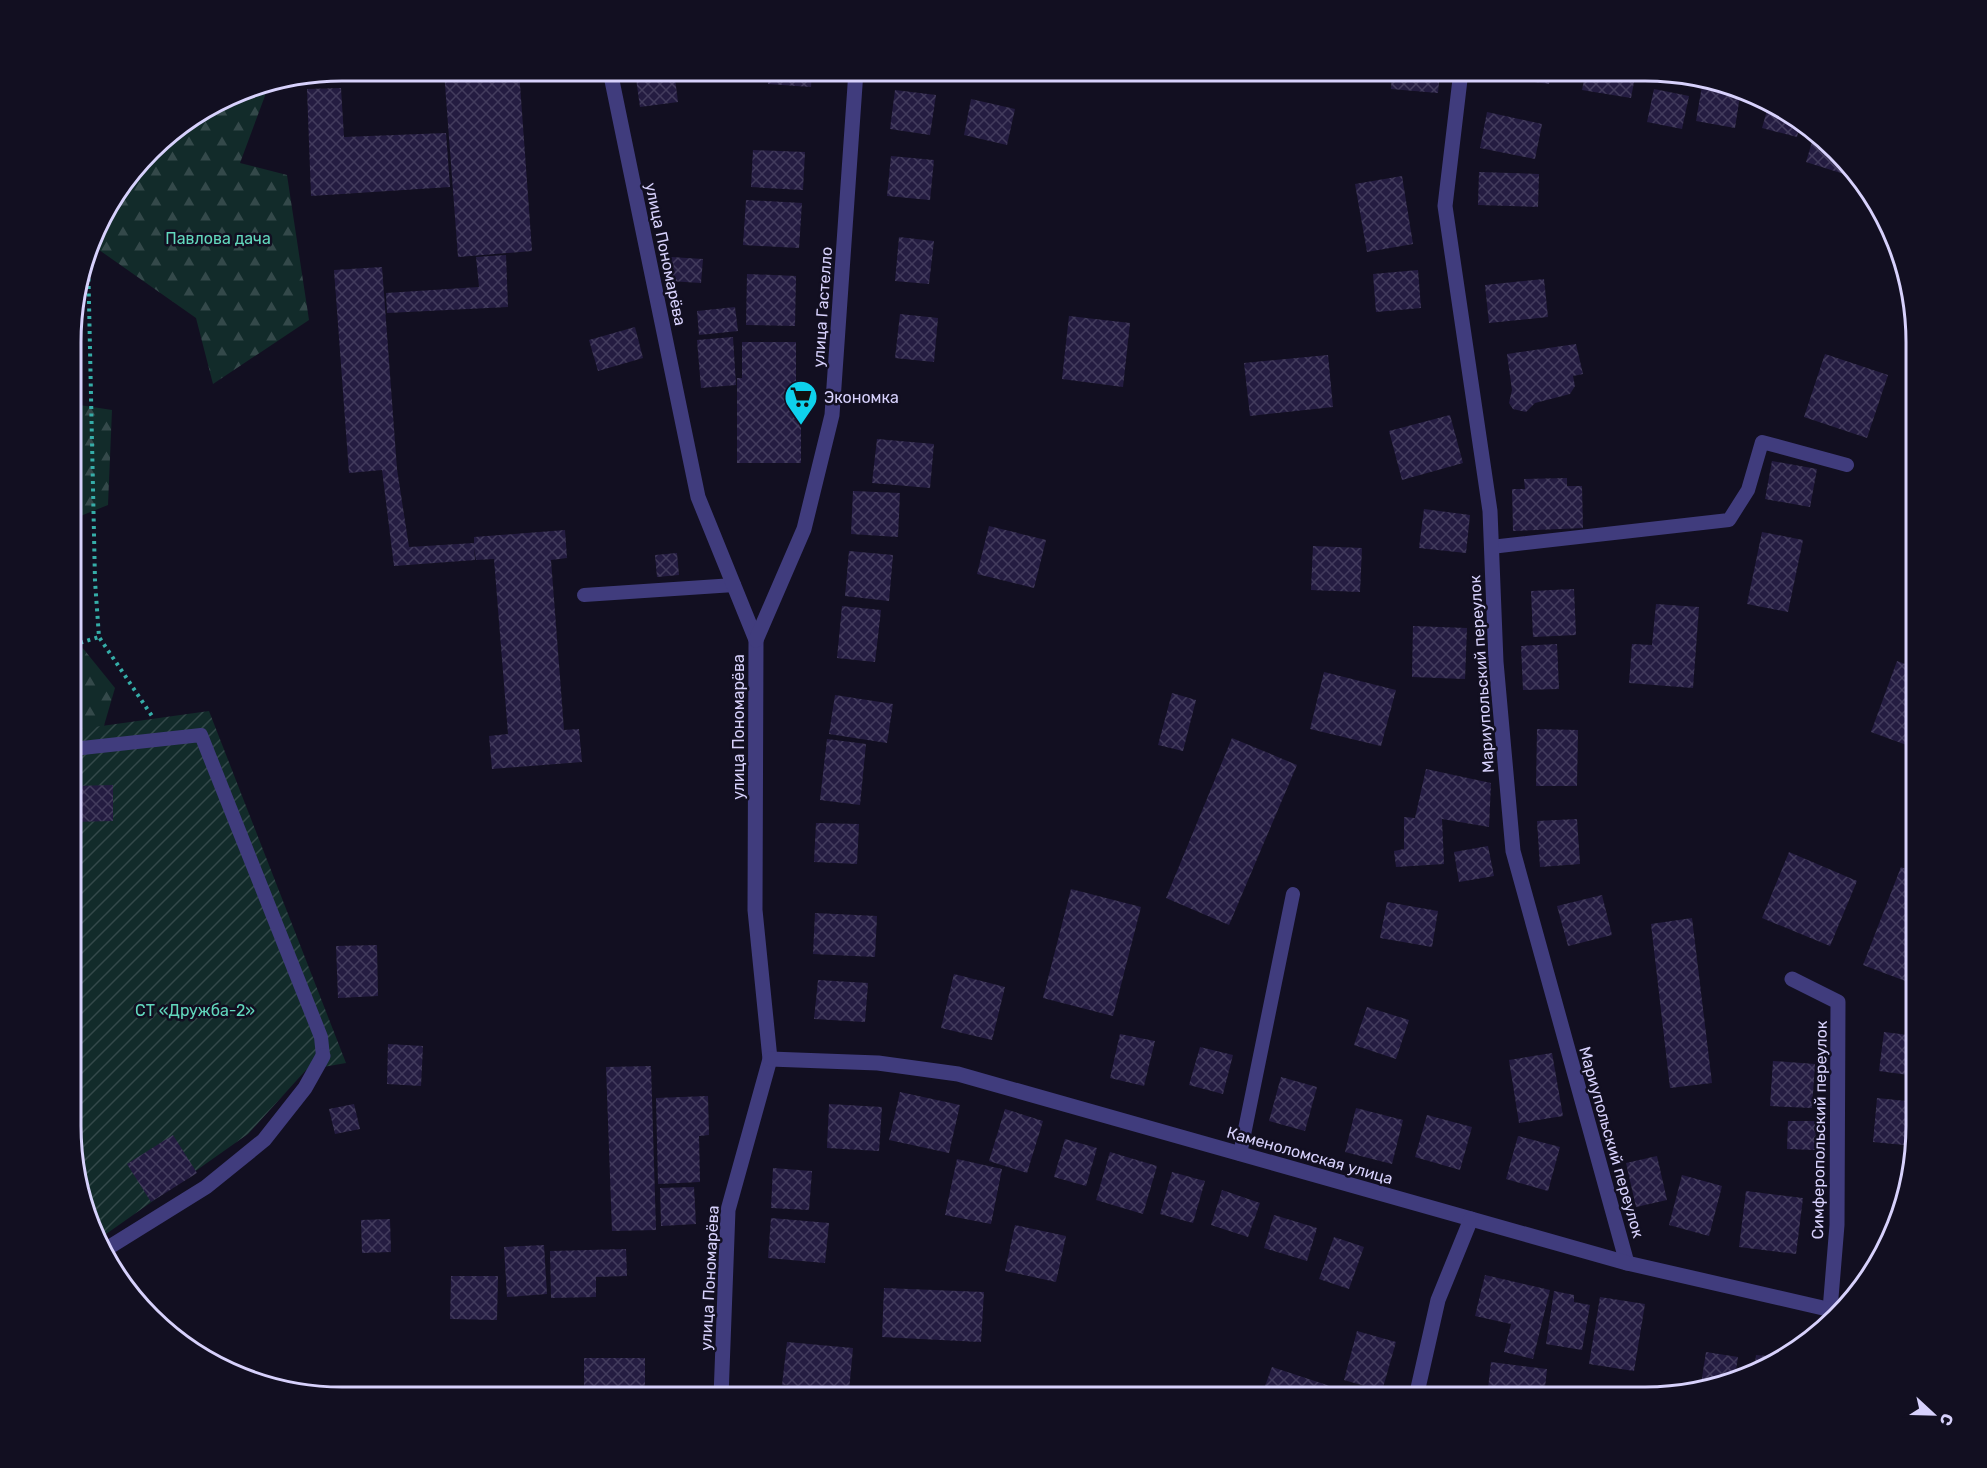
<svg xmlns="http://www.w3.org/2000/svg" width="1987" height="1468" viewBox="0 0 1987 1468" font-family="Rubik,sans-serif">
<defs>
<pattern id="forest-firs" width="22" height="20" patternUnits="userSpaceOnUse" patternTransform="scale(1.5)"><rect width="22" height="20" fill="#122b2a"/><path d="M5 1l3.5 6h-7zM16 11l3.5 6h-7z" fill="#34494a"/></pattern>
<pattern id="garden-furrows" width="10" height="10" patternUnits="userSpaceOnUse" patternTransform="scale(1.5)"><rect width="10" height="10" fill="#122b2a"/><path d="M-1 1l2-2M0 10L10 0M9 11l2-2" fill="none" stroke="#34494a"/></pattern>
<pattern id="building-cross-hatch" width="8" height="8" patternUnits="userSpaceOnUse" patternTransform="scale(1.5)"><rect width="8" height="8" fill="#241c41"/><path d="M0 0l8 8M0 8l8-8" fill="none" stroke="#433c5d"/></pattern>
</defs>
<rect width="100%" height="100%" fill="#120f21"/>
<g fill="url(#forest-firs)">
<polygon points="269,85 240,163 287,175 309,320 213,384 196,318 92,245 99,222 163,138 239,91"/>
<polygon points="73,404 112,410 108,505 73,519"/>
<polygon points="73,636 115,688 103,729 73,729"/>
</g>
<polygon fill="url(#garden-furrows)" points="209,711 346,1063 306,1070 248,1134 99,1239 73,1161 73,730"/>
<g fill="url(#building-cross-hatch)">
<polygon points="444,71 519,71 532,251 458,257"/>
<polygon points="635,71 674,71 678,102 640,107"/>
<polygon points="768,71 812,71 811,87 768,84"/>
<polygon points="1096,71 1140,71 1138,82 1095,76"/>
<polygon points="1166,71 1220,71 1218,82 1166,73"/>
<polygon points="1392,71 1440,71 1438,93 1391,89"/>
<polygon points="1490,71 1551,71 1549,84 1490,76"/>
<polygon points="1586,71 1636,71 1631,98 1582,90"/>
<polygon points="1703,80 1741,89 1735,128 1696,121"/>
<polygon points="341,88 344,137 446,133 450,187 311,196 307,89"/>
<polygon points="1654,89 1689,96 1682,129 1647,122"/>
<polygon points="895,90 936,95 930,135 890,129"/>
<polygon points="971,99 1015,109 1007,145 964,135"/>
<polygon points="1769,103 1801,121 1797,137 1762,128"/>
<polygon points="1487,112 1542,124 1535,159 1480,148"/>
<polygon points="1815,132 1848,172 1847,175 1806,162"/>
<polygon points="753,150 805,152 803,190 751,187"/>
<polygon points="891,156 934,160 930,200 887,196"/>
<polygon points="1479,172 1539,174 1538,207 1478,205"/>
<polygon points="1402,176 1413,244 1367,252 1355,184"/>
<polygon points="746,200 802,203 799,248 743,245"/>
<polygon points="899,237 934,241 929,284 895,281"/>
<polygon points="506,255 508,307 387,313 386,293 479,287 476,257"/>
<polygon points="671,257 703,259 701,283 669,281"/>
<polygon points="382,267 397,469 409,547 474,543 474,537 565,530 567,558 551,560 564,730 579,729 582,762 492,769 489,736 508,734 494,559 476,560 474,547 475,560 394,566 382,470 349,473 334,270"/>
<polygon points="1418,270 1421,308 1376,312 1373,274"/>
<polygon points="747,274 796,276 795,326 746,325"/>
<polygon points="1544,279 1548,317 1489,323 1485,285"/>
<polygon points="735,307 738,331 699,335 697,311"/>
<polygon points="900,314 938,318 934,362 895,358"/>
<polygon points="1069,316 1130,323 1123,387 1062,379"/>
<polygon points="635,327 643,358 598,371 589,340"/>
<polygon points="733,337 736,385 701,388 697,340"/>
<polygon points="742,342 796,342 796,381 801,380 801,463 737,463 737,378 742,378"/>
<polygon points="1576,344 1583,374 1573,376 1575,386 1570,394 1535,403 1526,412 1513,409 1509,403 1512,390 1507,354"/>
<polygon points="1825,354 1888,375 1867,438 1804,417"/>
<polygon points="1328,355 1333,407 1250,416 1244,363"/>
<polygon points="1450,415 1463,463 1402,480 1389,431"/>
<polygon points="877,439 934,444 930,488 872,483"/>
<polygon points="1772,461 1817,469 1810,507 1765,499"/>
<polygon points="1567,478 1567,486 1582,486 1583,528 1513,531 1512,489 1525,489 1524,479"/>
<polygon points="853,491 900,493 898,537 851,534"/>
<polygon points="1424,509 1470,515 1466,553 1419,548"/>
<polygon points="989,526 1046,540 1034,588 977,574"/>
<polygon points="1762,532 1803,540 1788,612 1747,604"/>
<polygon points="1313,546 1362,548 1360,592 1311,590"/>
<polygon points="849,551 893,555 889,601 845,596"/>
<polygon points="677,553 679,575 657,577 655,555"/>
<polygon points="1574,589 1576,635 1533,637 1531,591"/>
<polygon points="1656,604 1699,607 1693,688 1629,683 1632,644 1652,645"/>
<polygon points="842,606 881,610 875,662 837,658"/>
<polygon points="1413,626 1467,628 1465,679 1412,677"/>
<polygon points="1557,644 1559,689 1523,690 1521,646"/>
<polygon points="1897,661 1916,668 1916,735 1912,747 1871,732"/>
<polygon points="1324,672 1396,690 1381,746 1310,729"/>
<polygon points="1172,693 1196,700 1183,751 1158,745"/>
<polygon points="835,695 893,704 887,743 829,734"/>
<polygon points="1537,729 1578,730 1577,786 1536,786"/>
<polygon points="1232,738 1297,765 1229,925 1166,898"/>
<polygon points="827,739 866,744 860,805 820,800"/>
<polygon points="1426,769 1491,783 1489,827 1442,819 1444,864 1396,867 1394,851 1404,849 1404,817 1415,818"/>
<polygon points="113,785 113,821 73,822 73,786"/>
<polygon points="1577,819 1580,864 1540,867 1537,821"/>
<polygon points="816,823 859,824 857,864 814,862"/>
<polygon points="1488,846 1494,876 1459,882 1454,852"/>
<polygon points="1789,852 1857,881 1830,946 1762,918"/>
<polygon points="1901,867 1916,873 1916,985 1863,965"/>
<polygon points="1071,889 1141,907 1113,1016 1043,998"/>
<polygon points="1602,895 1612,935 1568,946 1557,906"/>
<polygon points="1387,902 1438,911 1432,947 1380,938"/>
<polygon points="815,913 877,916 875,957 813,954"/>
<polygon points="1692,918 1712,1083 1670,1088 1651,924"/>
<polygon points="377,945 378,996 338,998 336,946"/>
<polygon points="954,974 1005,987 992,1040 941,1028"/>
<polygon points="818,980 868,983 865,1022 814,1019"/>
<polygon points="1367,1007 1409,1020 1396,1059 1354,1045"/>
<polygon points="1884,1032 1916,1036 1916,1076 1879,1071"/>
<polygon points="1120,1034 1155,1041 1144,1086 1110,1078"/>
<polygon points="388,1044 423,1046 421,1086 387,1084"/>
<polygon points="1200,1047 1233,1055 1223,1094 1189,1085"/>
<polygon points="1552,1053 1563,1116 1519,1123 1509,1060"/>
<polygon points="1773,1061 1815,1064 1812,1108 1770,1106"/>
<polygon points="651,1066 656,1230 612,1231 606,1067"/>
<polygon points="1281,1077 1317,1087 1305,1131 1269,1121"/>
<polygon points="900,1092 960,1105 949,1153 889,1140"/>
<polygon points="708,1096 709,1135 699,1136 700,1182 658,1184 656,1098"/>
<polygon points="1877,1098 1916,1102 1915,1146 1873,1142"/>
<polygon points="354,1104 360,1129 335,1134 329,1109"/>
<polygon points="829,1104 882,1107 879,1151 827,1148"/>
<polygon points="1356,1108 1403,1120 1392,1164 1345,1152"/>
<polygon points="1005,1109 1043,1121 1027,1173 989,1161"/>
<polygon points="1427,1115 1472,1127 1460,1170 1415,1157"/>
<polygon points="1788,1121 1816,1121 1815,1150 1787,1149"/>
<polygon points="173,1135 197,1173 151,1202 127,1164"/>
<polygon points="1518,1136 1560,1147 1548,1191 1506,1179"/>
<polygon points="1065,1139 1097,1148 1086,1186 1054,1177"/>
<polygon points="1110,1152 1157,1166 1143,1214 1096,1200"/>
<polygon points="1657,1156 1667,1200 1636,1207 1626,1163"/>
<polygon points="957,1159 1002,1169 991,1224 945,1215"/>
<polygon points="773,1168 812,1171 809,1210 771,1208"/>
<polygon points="1172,1172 1205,1181 1193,1223 1160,1214"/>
<polygon points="1682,1175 1722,1186 1709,1236 1669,1225"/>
<polygon points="694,1187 696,1224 661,1226 660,1188"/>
<polygon points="1222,1190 1260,1203 1248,1237 1211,1225"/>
<polygon points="1746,1191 1803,1198 1796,1254 1739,1247"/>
<polygon points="1274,1215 1317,1228 1307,1261 1264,1248"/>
<polygon points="771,1218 829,1223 825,1263 768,1258"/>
<polygon points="390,1219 391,1252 362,1253 361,1220"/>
<polygon points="1015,1225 1066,1236 1056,1282 1005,1271"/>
<polygon points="1334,1237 1364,1247 1349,1289 1319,1279"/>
<polygon points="544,1245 547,1294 507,1297 504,1247"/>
<polygon points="626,1249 627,1276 596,1277 596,1297 551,1298 550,1251"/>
<polygon points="1485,1275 1550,1290 1533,1359 1504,1352 1511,1324 1475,1316"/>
<polygon points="451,1276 498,1276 497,1320 450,1319"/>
<polygon points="884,1288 984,1292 981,1342 882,1337"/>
<polygon points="1554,1291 1574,1295 1574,1302 1590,1305 1582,1350 1546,1344"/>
<polygon points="1600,1297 1645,1304 1634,1371 1589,1364"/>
<polygon points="1357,1331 1396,1342 1382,1391 1344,1380"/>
<polygon points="787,1342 853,1348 849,1391 782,1385"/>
<polygon points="1706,1352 1738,1357 1735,1376 1701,1384"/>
<polygon points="1756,1355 1780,1357 1765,1369 1754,1372"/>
<rect x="584" y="1358" width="61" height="39"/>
<polygon points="1491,1362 1547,1369 1544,1397 1487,1397"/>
<polygon points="1272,1367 1333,1387 1329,1397 1261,1397"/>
</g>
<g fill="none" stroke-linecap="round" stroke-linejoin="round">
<g stroke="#35ada8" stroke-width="4" stroke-dasharray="3 4.5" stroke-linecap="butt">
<polyline points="88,256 95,581 99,637 152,716"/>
<polyline points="73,645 99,637"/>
</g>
<g stroke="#403c7d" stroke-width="14">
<polyline points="1491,547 1729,520 1748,490 1762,442 1847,465"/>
<polyline points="584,595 734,585"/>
<polyline points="73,749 201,735 321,1037 323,1056"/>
<polyline points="1240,1154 1293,894"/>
</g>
<g stroke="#403c7d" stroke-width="15">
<polyline points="610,71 698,497 756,640 755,910 770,1059 728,1210 721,1397"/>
<polyline points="1461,71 1445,206 1490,511 1496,662 1513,851 1627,1263"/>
<polyline points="756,640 804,529 832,415 856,71"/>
<polyline points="1792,979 1838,1002 1837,1225 1830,1310"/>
<polyline points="770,1059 878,1063 958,1074 1627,1263 1836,1311"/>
<polyline points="103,1251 206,1187 264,1140 305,1088 323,1056"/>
<polyline points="1416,1397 1438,1300 1471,1219"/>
</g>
</g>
<defs>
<g id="supermarket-pin" transform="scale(1.725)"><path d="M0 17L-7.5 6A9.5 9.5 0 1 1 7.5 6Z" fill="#0ed1ec" stroke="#120f21"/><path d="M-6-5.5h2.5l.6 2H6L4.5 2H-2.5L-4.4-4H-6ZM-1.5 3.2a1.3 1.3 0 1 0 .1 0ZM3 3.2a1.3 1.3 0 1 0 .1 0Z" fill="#111"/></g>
</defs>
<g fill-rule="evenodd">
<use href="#supermarket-pin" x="801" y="397"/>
</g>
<g text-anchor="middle" stroke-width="5" stroke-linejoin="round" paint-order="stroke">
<g font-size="16" fill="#62d8bd" stroke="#120f21">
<text x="218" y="244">Павлова дача</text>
<text x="195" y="1016">СТ «Дружба-2»</text>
</g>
<g font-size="16" fill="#d7d1fc" stroke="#120f21">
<text transform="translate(666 254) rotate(78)" y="6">улица Пономарёва</text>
<text transform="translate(822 307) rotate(-86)" y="6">улица Гастелло</text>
<text transform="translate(1481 674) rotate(-94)" y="6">Мариупольский переулок</text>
<text transform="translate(738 727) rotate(-90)" y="6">улица Пономарёва</text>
<text transform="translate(1819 1130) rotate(-89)" y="6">Симферопольский переулок</text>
<text transform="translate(1612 1142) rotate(74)" y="6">Мариупольский переулок</text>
<text transform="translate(1310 1155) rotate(16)" y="6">Каменоломская улица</text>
<text transform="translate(709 1278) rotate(-87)" y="6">улица Пономарёва</text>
</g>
<g font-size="16" fill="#d7d1fc" stroke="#120f21" text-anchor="start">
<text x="824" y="403">Экономка</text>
</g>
</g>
<path d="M0 0H1987V1468H0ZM342 81H1645A261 261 0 0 1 1906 342V1126A261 261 0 0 1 1645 1387H342A261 261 0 0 1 81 1126V342A261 261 0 0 1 342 81Z" fill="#120f21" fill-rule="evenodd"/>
<path fill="none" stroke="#d7d1fc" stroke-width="3" d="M342 81H1645A261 261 0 0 1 1906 342V1126A261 261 0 0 1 1645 1387H342A261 261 0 0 1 81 1126V342A261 261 0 0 1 342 81Z"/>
<g transform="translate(1933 1414) rotate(112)" stroke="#120f21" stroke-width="4.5" paint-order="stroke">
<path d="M0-4.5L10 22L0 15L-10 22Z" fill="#d7d1fc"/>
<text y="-9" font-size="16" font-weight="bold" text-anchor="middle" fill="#d7d1fc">С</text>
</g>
</svg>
